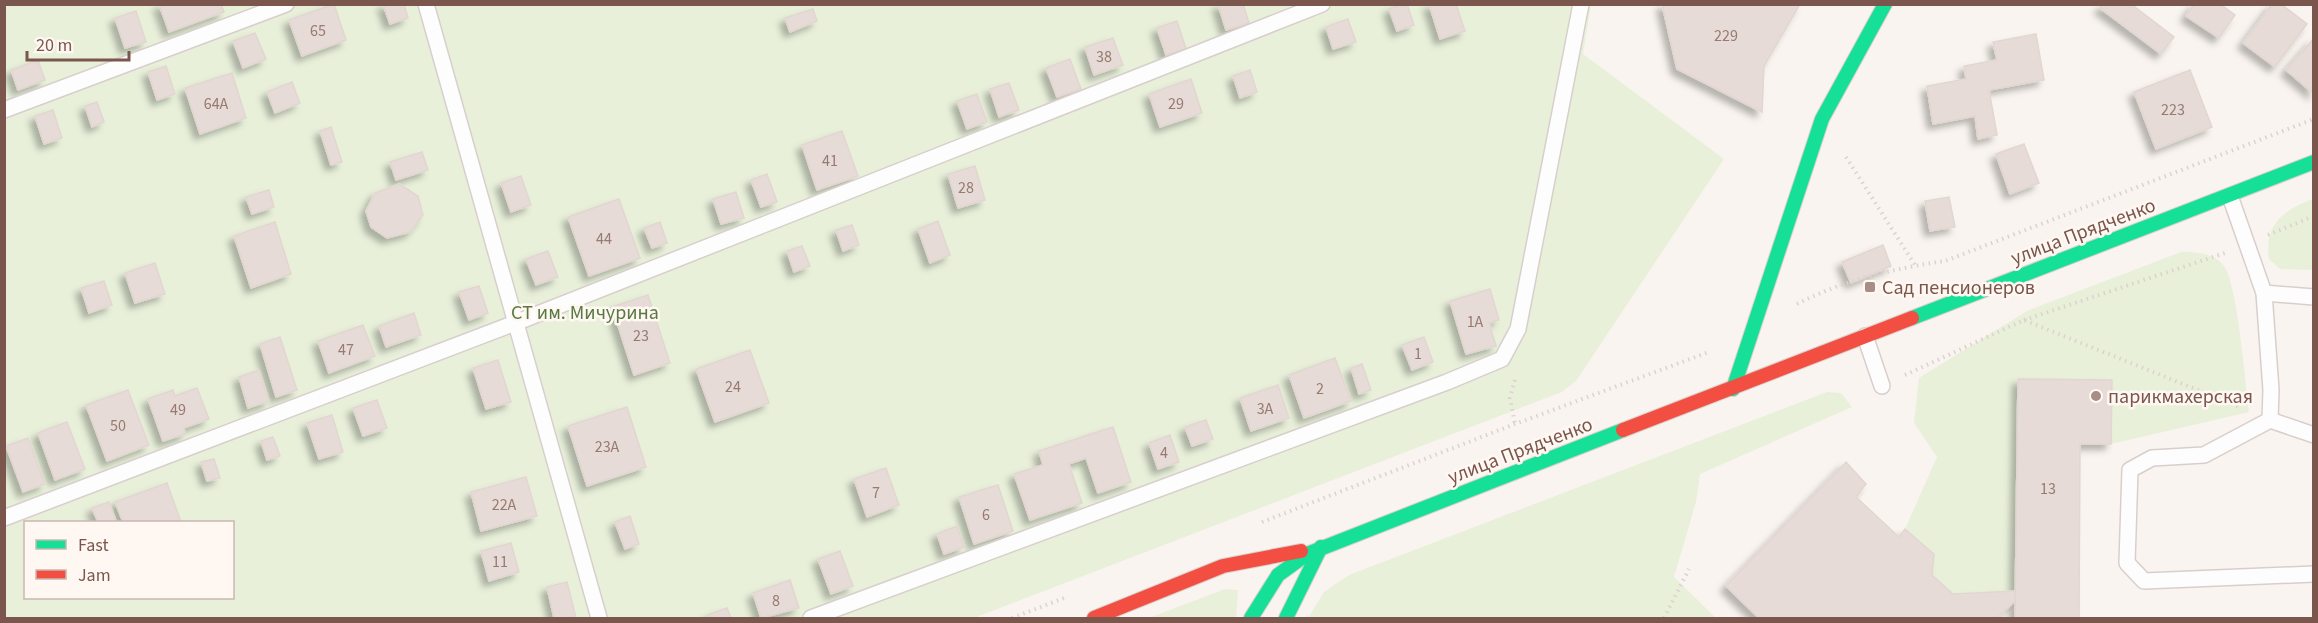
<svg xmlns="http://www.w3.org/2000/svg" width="2318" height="623" viewBox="0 0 2318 623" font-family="'Source Sans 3',sans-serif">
<defs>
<filter id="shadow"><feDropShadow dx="-5.5" dy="5.5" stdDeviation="3" flood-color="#0004"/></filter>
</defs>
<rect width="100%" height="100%" fill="#f9f4ef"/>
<g fill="#e8f0da" fill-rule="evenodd">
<path d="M4,5h1587l-8,49 141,105 -148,222 -14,11 -588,226h-969zM26,522h206v76h-206z"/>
<path d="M2313,199v71l-33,-1 -11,-10c-5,-34 14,-49 44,-60z"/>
<path d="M2181,252c15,0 33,1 43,14 14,21 21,116 25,146l-138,32 1,-64 -94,-1 -3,212 -62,3 -21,-19 2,-22 -29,-24 32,-72 -23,-34 5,-45 108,-67z"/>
<polygon points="1827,392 1841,393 1852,407 1700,474 1696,502 1674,577 1716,618 1308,618 1324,592 1349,575"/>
<polygon points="1225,589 1238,590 1236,618 1149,618"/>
</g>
<g fill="#e6dbd6" stroke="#e2d6d1" stroke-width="1.5" filter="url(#shadow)">
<polygon points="159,4 221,4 224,12 169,32"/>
<polygon points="334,4 346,40 302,56 289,20"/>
<polygon points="383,4 404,4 408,18 390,24"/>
<polygon points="1218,4 1243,4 1249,23 1226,30"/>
<polygon points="1402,4 1407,4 1414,25 1397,31 1389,9"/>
<polygon points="1429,4 1456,4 1465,31 1440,39"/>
<polygon points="1662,4 1800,4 1764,66 1762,112 1677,69"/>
<polygon points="2103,4 2131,4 2174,37 2161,54 2100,8"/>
<polygon points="2194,4 2220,4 2235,15 2219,38 2186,16"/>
<polygon points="2272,4 2281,4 2307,24 2275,67 2243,43"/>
<polygon points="813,9 817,21 790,32 785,18"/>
<polygon points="136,11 146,42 125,48 115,18"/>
<polygon points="1348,19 1356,42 1333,49 1326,27"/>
<polygon points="1177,21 1186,49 1166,55 1157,28"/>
<polygon points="255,33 266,59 243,68 233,41"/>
<polygon points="2036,34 2044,80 1989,90 1997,135 1978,139 1975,116 1933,124 1927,86 1966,79 1964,66 1997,60 1993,42"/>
<polygon points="1113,38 1123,65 1094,75 1085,47"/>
<polygon points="2314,38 2314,94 2286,70"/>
<polygon points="1070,59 1081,89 1057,97 1046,68"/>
<polygon points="38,60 45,80 18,90 11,70"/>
<polygon points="166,66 175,94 157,100 148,72"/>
<polygon points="1250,70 1257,92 1240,98 1233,76"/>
<polygon points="2190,70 2212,127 2156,149 2134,92"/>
<polygon points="232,73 246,118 200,134 185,88"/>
<polygon points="1191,79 1202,113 1160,127 1149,94"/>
<polygon points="292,82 300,103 275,113 267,92"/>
<polygon points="1009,83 1019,110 999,117 990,89"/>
<polygon points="977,94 987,122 967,129 957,101"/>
<polygon points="97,102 104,122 92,127 85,106"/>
<polygon points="53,110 62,138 44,144 35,116"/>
<polygon points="331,127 342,162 331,165 320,131"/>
<polygon points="842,131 858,176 817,190 802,145"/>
<polygon points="2024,144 2039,183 2010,194 1996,154"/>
<polygon points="422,152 428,170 396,180 390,162"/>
<polygon points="975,166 985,200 958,208 948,174"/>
<polygon points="767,174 777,202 761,207 751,180"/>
<polygon points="521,176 531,205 511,212 501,183"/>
<polygon points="399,184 418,196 423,215 410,232 387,238 371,227 366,211 375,193"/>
<polygon points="269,190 274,207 252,214 246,197"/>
<polygon points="736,192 744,218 721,224 713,199"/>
<polygon points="1949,197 1955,227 1930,231 1925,201"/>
<polygon points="619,199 640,258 589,276 568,217"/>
<polygon points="938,221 950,255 930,263 918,229"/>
<polygon points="275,222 291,274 251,288 234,236"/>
<polygon points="660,222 667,243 652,248 644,228"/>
<polygon points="852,225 859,245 843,251 836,230"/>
<polygon points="1883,245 1891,266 1851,283 1842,262"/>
<polygon points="802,246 810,266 794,272 787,251"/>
<polygon points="548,251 558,277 536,285 526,259"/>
<polygon points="155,263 165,294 135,303 125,273"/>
<polygon points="104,281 112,305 89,313 81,288"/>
<polygon points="479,286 488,313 469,320 459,292"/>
<polygon points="1490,289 1499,320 1489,323 1496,346 1466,354 1450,301"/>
<polygon points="648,295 670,363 634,375 612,307"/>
<polygon points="414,313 421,335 386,347 379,326"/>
<polygon points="363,325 375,356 329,373 318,341"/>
<polygon points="280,337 297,390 276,397 260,344"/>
<polygon points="1424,337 1433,362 1412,370 1402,345"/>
<polygon points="750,350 769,403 715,422 696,369"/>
<polygon points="1335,358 1351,401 1304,418 1289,375"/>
<polygon points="498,360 511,402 486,409 473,368"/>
<polygon points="1362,364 1371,390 1359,394 1351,368"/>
<polygon points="259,370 269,401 248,408 239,377"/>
<polygon points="2018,379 2112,380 2111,444 2080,444 2079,618 2015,618"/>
<polygon points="1278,385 1289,418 1251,431 1240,398"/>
<polygon points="197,388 209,419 184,428 185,434 163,441 148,399 173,390 175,396"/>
<polygon points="128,390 149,445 107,461 86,405"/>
<polygon points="377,400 387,428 363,436 353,408"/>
<polygon points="627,407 646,467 587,486 568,426"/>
<polygon points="332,415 343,452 319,459 307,423"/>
<polygon points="1206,420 1213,439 1192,446 1185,427"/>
<polygon points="67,422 85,469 55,480 38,433"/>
<polygon points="1113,427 1131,482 1098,493 1086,458 1069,464 1082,503 1030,520 1014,474 1043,465 1039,451"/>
<polygon points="1170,435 1179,462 1158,469 1149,443"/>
<polygon points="273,437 280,456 267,460 261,441"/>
<polygon points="28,438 45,484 23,492 6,446"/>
<polygon points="214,459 220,478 207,481 201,462"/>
<polygon points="1846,462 1866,484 1856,497 1899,537 1905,529 1934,554 1932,575 1953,594 2015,591 2015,601 1997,618 1759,618 1726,586"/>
<polygon points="886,468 899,505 867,517 854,479"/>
<polygon points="526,477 537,516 481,531 471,492"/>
<polygon points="167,483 181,522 123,522 115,502"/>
<polygon points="998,485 1013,531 974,544 959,497"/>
<polygon points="109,502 116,521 98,522 92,508"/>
<polygon points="630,516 639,544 625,549 615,522"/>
<polygon points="957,526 964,547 944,554 937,534"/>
<polygon points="511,543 519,572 489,581 481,551"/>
<polygon points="840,551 853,586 831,594 818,559"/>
<polygon points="790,580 799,608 761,618 753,593"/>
<polygon points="567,582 576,618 554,618 547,587"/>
<polygon points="727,608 731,618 709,618 708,615"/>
</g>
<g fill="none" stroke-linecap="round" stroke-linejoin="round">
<g stroke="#d8cfcc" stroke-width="18">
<g id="lane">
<polyline points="426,4 599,618"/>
<polyline points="4,110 286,4"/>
<polyline points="2230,196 2264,293 2271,390 2270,420"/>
<polyline points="2264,293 2314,297"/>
<polyline points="1865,336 1882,386"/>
<polyline points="2314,435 2270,420 2204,455 2152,458 2130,470 2127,563 2144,581 2314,574"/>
<polyline points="4,518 515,323 1322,4"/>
<polyline points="811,618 1447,382 1502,359 1518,329 1581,4"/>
</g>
</g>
<g stroke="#dad0cc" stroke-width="16">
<g id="fast">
<polyline points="1912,318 2314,162"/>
<polyline points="1733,389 1822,119 1885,4"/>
<polyline points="1251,618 1278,575 1307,554 1623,430"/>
<polyline points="1286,618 1321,547"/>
</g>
</g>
<g stroke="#dad0cc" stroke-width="16">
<g id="jam">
<polyline points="1623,430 1912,318"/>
<polyline points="1094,618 1223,566 1301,551"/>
</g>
</g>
<g stroke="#dcd2cf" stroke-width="4" stroke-dasharray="1.5 4.5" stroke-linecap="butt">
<polyline points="1846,157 1915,265"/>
<polyline points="2268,235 2314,216"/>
<path d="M1797,304c44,-23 99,-36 148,-43l369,-142"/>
<polyline points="2024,320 2225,253"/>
<polyline points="1905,375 2024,320 2240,407"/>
<polyline points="1515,380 1510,398 1515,424"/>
<polyline points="1262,522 1515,424 1709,352"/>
<polyline points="1012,618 1067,597"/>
<polyline points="1664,618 1689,569"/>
</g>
<use href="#lane" stroke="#fefdfd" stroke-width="15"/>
<use href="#fast" stroke="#16e098" stroke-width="14"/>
<use href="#jam" stroke="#f24e42" stroke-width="14"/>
</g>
<g fill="#a68d85" stroke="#fff8f2" stroke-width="2">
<rect x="1864" y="281" width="12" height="12" rx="3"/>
<circle cx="2096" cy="396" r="6"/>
</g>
<g text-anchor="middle" stroke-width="5" stroke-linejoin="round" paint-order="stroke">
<g font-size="16" fill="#977a71">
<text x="318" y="36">65</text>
<text x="1726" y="41">229</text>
<text x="1104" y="62">38</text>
<text x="216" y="109">64А</text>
<text x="1176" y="109">29</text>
<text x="2173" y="115">223</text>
<text x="830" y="166">41</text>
<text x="966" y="193">28</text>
<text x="604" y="244">44</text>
<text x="1475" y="327">1А</text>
<text x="641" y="341">23</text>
<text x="346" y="355">47</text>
<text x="1418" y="359">1</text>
<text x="733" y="392">24</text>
<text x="1320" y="394">2</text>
<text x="1265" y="414">3А</text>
<text x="178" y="415">49</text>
<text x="118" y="431">50</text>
<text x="607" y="452">23А</text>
<text x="1164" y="458">4</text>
<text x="2048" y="494">13</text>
<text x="876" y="498">7</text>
<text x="504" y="510">22А</text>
<text x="986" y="520">6</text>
<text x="500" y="567">11</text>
<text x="776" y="606">8</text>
</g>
<g font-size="20" fill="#7a564c" stroke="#fff8f2">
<text transform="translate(2083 231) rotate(-21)" y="7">улица Прядченко</text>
<text transform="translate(1520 450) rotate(-21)" y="7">улица Прядченко</text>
</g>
<g font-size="20" fill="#7a564c" stroke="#fff8f2" text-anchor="start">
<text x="1882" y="294">Сад пенсионеров</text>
<text x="2108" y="403">парикмахерская</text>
</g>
<g font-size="20" fill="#587a41" stroke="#fff8f2">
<text x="585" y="319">СТ им. Мичурина</text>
</g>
</g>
<rect width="2318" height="623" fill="none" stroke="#7a564c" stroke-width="12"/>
<rect x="24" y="521" width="210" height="78" fill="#fff8f2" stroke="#cab7b0" stroke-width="1.5"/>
<rect x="36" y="540" width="30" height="9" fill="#16e098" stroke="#cab7b0" stroke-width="1.5"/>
<text x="78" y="551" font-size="18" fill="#7a564c">Fast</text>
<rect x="36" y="570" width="30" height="9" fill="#f24e42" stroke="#cab7b0" stroke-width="1.5"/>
<text x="78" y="581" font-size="18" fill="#7a564c">Jam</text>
<path d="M27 51v9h102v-9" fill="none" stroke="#7a564c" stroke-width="3"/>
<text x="36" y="51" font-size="18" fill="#7a564c" stroke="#fff8f2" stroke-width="4.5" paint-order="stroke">20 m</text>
</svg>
